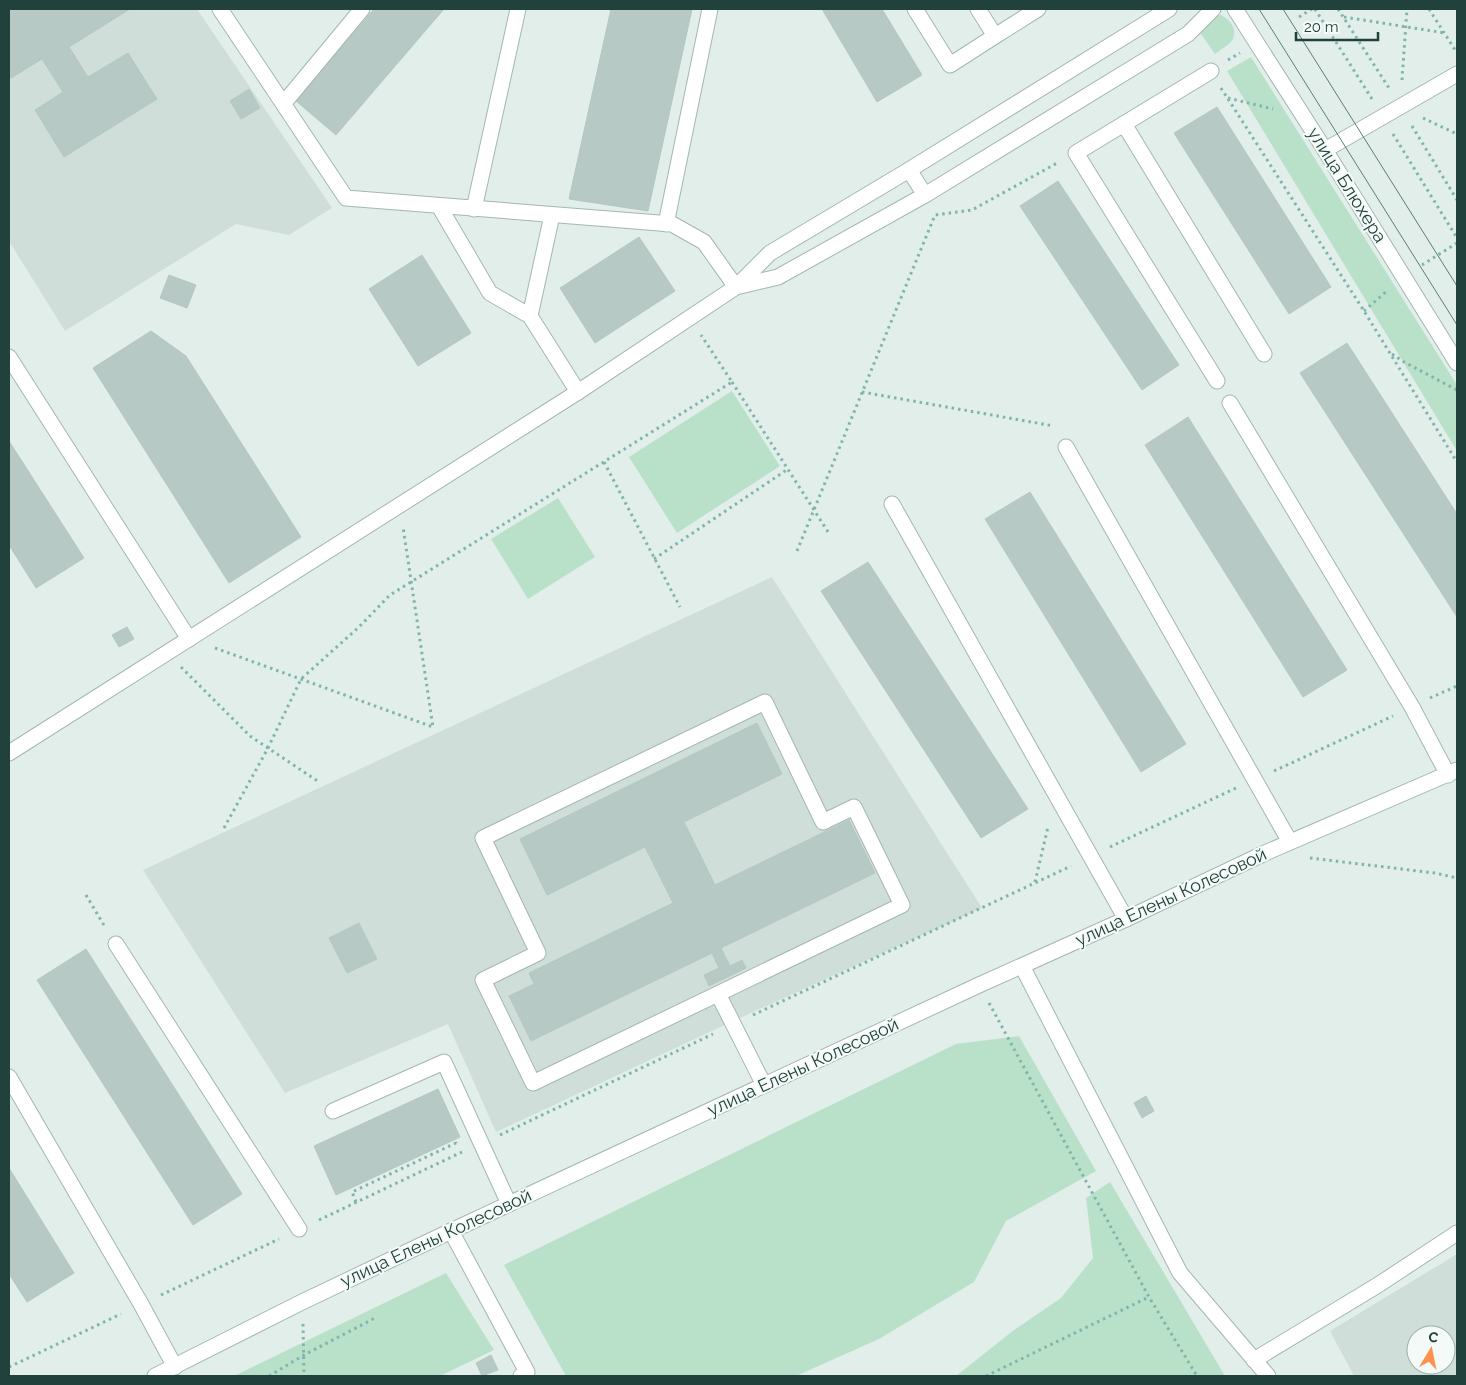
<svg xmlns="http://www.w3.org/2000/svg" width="1466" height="1385" viewBox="0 0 1466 1385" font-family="Raleway,sans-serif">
<rect width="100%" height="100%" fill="#e2eeea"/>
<g fill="#d0ded9" fill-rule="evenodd">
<polygon points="9,9 197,9 332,208 289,235 236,224 65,331 9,241"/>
<polygon points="772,577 982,908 731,1022 496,1132 448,1024 285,1093 143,870"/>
<path d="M1457,1254v122h-103l-24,-45zM1416,1335h30v30h-30z"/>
</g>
<g fill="#b9e1c9">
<path d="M1221,15c10,5 18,16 10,27 -4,4 -11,8 -16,12l-19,-27 15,-11z"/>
<polygon points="1251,57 1457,385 1457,451 1227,71"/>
<polygon points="732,391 780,466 677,533 629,457"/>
<polygon points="558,498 595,557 528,599 491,539"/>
<polygon points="1019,1036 1096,1171 1006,1221 974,1282 879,1339 796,1376 566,1376 504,1265 956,1044"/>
<polygon points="1110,1182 1225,1376 956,1376 1014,1330 1061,1298 1093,1258 1086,1198"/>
<polygon points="446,1273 494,1350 440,1376 234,1376"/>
</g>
<g fill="#b7c9c4" stroke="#b4c8c2">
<polygon points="13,9 130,9 69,47 88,77 128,53 157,99 64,157 35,110 63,92 42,59 11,78 9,74 9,12"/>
<polygon points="374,9 444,9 336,135 296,101"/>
<polygon points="611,9 692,9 648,211 569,199"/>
<polygon points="822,9 882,9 922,75 877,102"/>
<polygon points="249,89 260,108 241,119 230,101"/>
<polygon points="1217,107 1331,287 1289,314 1174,133"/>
<polygon points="1058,181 1179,365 1142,390 1020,206"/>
<polygon points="639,237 675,291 595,343 560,288"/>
<polygon points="422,255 471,333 418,366 369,289"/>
<polygon points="169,275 196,285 187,308 160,298"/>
<polygon points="151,331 186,356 301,537 229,583 93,368"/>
<polygon points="1347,343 1457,514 1457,617 1300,373"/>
<polygon points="1188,417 1347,670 1303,697 1145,445"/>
<polygon points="9,441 84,558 36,588 9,545"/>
<polygon points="1030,492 1186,744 1141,772 985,519"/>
<polygon points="868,562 1028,809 981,838 821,591"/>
<polygon points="127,627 134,639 119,647 112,635"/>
<polygon points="757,723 782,774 684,822 715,885 849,820 875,873 721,948 730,966 742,960 746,968 709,986 704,975 719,968 712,953 531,1041 509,996 534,984 529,973 673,903 645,847 547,895 520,839"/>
<polygon points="359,923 377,959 347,973 329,938"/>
<polygon points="86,949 242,1194 193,1225 37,980"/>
<polygon points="438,1089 460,1137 336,1195 314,1146"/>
<polygon points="1146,1096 1154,1111 1142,1118 1134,1103"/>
<polygon points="9,1168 74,1273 27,1302 9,1274"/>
<polygon points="491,1355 498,1370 482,1376 476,1363"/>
</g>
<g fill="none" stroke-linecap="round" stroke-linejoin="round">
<g stroke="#a4b7b2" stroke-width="17">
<g id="minor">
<polyline points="220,9 346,198 672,224 704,242 736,287 770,253 909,170"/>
<polyline points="915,9 950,65 995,36"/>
<polyline points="978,9 995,36 1038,9"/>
<polyline points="1235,9 1325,150 1457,363"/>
<polyline points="1211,71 1076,153 1217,381"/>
<polyline points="284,103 362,9"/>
<polyline points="1124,124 1264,354"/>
<polyline points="1325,150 1457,74"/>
<polyline points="925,195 909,170 1169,9"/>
<polyline points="439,206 490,293 530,316 578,392"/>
<polyline points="474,209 518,9"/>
<polyline points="666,224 710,9"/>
<polyline points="530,316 552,215"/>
<polyline points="9,357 189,639"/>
<polyline points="1230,403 1412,707 1448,775"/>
<polyline points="1066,447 1290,842"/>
<polyline points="892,504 1126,919"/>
<polygon points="765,702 823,822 854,807 902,905 533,1083 483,980 538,953 483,838"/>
<polyline points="9,753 578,392 736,287 778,277 925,195 1188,34 1213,9"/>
<polyline points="116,944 299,1229"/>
<polyline points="1022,966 1180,1273 1268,1376"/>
<polyline points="718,994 764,1085"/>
<polyline points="9,1077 141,1304 175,1367"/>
<polyline points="333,1111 444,1062 509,1204"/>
<polyline points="451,1231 527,1372 521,1376"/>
<polyline points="1254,1360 1378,1285 1457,1233"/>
<polyline points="155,1376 302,1302 451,1231 979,985 1126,919 1265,853 1457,770"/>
</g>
</g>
<g stroke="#7fb5ab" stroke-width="3" stroke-dasharray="2.5 4" stroke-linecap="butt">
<polyline points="1315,9 1372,99"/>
<polyline points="1338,9 1389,88"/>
<polyline points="1429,9 1457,53"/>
<polyline points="1299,17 1312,9"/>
<polyline points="1344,17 1445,33"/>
<polyline points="1228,60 1240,53"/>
<polyline points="1402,80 1407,9"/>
<polyline points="1221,88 1364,311 1457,462"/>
<polyline points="1228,98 1273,109"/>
<polyline points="1423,118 1457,134"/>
<polyline points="1412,126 1457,200"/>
<polyline points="1393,134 1457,238"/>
<polyline points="1422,265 1457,243"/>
<polyline points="1364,311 1388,290"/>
<polyline points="1392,354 1404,362 1457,390"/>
<polyline points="732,382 830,535"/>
<polyline points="862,392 1054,426"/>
<polyline points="604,462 680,607"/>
<polyline points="797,551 935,215 972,210 1059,162"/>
<polyline points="654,559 788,469"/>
<polyline points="215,648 433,727 403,527"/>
<polyline points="181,667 250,736 319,782"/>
<polyline points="1430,698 1457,686"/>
<polyline points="1274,771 1393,716"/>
<polyline points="224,828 268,748 301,679 359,627 390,595 732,382 701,335"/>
<polyline points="1110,847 1236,788"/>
<polyline points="1310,858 1435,873 1457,878"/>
<polyline points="1035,882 1048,827"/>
<polyline points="86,895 105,927"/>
<polyline points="989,1003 1149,1297 1197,1376"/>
<polyline points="753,1015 1071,866"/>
<polyline points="500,1135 713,1034"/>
<polyline points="356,1202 352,1192 456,1143 457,1146"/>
<polyline points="319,1220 462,1152"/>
<polyline points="161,1295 279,1239"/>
<polyline points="303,1324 304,1376"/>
<polyline points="9,1367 121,1314"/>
<polyline points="269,1376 304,1355 375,1318"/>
<polyline points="986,1376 1149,1297"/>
</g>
<use href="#minor" stroke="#fff" stroke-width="15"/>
<g stroke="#5a7d78" stroke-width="1">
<polyline points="1259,9 1457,325"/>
<polyline points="1283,9 1457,286"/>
</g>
</g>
<g text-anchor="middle" stroke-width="4" stroke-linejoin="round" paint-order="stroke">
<g font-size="18" fill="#20413c" stroke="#f3faf7">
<text transform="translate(1347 185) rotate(58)" y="6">улица Блюхера</text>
<text transform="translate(1171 897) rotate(-25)" y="6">улица Елены Колесовой</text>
<text transform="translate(803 1067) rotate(-25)" y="6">улица Елены Колесовой</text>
<text transform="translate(436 1238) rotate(-25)" y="6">улица Елены Колесовой</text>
</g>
</g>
<rect width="1466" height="1385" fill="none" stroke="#20413c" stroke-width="20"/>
<g transform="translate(1431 1350) rotate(10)"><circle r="24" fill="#f3faf7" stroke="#9fb0ac"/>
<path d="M0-4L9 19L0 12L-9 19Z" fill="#ff914f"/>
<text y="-8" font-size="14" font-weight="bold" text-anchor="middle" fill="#20413c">С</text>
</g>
<path d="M1296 32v8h82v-8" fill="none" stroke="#20413c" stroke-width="2.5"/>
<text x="1304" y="32" font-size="15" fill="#20413c" stroke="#f3faf7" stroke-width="4" paint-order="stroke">20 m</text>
</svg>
